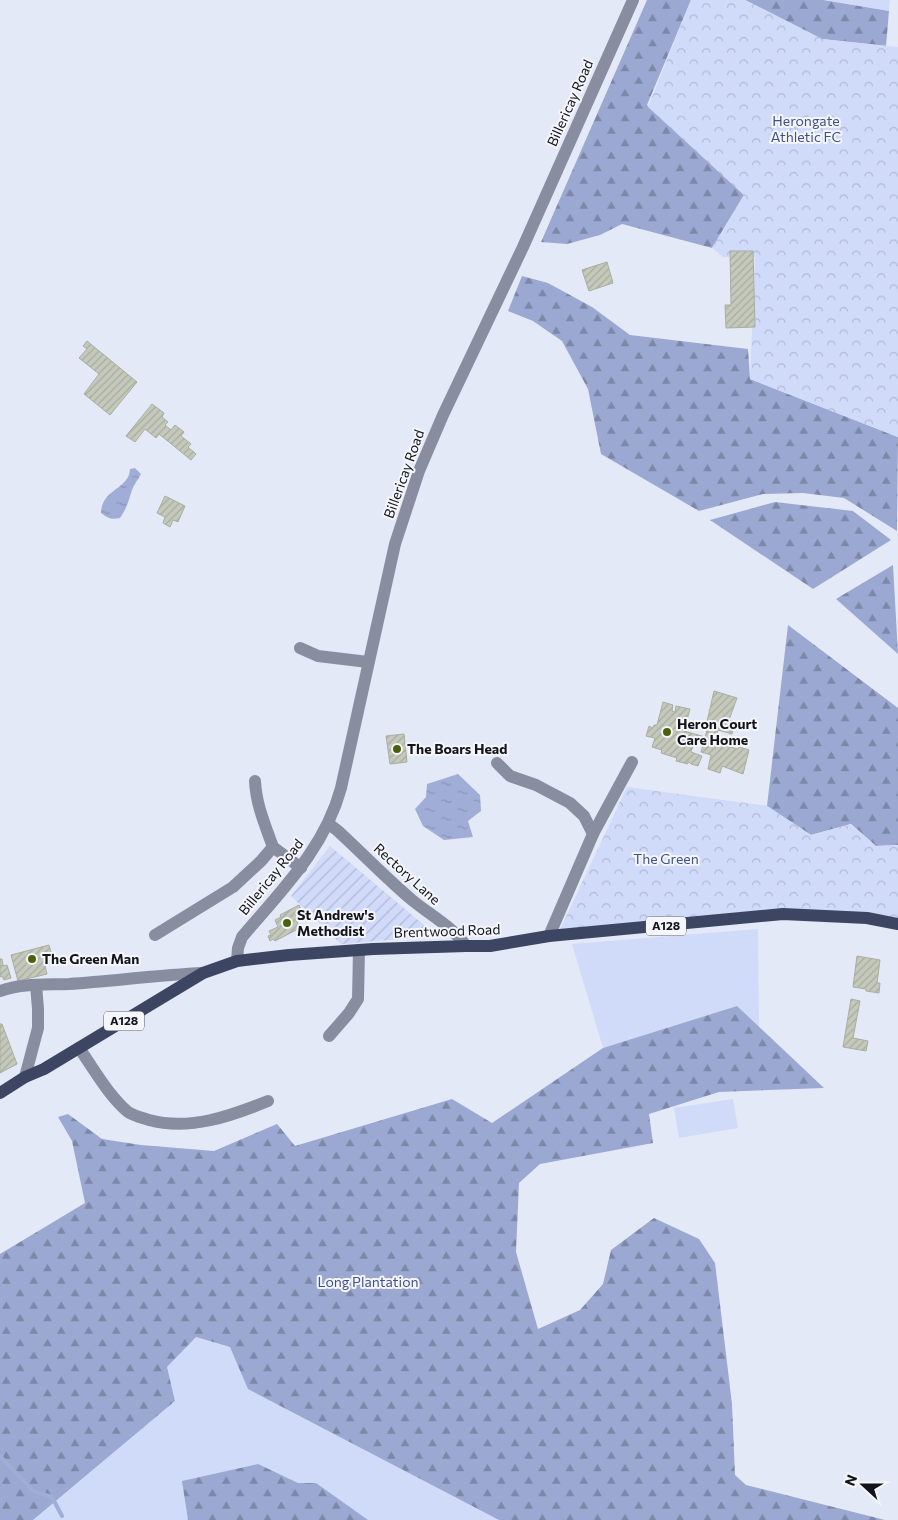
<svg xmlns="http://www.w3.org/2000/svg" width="898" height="1520" viewBox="0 0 898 1520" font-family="Commissioner,sans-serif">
<defs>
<pattern id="forest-firs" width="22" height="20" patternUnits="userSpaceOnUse" patternTransform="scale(1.25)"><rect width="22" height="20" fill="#9ba8d1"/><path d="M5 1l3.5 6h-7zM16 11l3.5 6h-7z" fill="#7d88a9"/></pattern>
<pattern id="park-crowns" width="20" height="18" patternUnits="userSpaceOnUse" patternTransform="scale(1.25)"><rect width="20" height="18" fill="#d0daf9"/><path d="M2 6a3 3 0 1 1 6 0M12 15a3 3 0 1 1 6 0" fill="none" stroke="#b2bad5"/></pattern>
<pattern id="garden-furrows" width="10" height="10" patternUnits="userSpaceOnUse" patternTransform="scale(1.25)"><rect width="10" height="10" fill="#d0daf9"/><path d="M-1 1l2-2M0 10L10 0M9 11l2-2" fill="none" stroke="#b2bad5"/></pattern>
<pattern id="water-ripples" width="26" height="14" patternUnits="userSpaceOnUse" patternTransform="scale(1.25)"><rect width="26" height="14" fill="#a0add6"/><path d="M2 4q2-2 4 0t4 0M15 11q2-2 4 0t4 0" fill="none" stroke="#8994b7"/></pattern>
<pattern id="building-hatch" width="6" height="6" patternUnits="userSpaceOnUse" patternTransform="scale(1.25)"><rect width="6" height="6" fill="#c4c9bb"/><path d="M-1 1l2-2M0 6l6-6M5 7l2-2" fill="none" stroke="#a8aca0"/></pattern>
</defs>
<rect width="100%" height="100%" fill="#e4e9f8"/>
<g fill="#d0daf9">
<polygon points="823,0 890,0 889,11"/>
<polygon points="758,929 759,1027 737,1006 603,1048 572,944"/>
<polygon points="733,1099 738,1128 679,1138 674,1108"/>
<polygon points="196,1337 230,1347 249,1389 499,1520 33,1520 175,1401 167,1367"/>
</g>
<g fill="url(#forest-firs)">
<polygon points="647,0 691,0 647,105 744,195 712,248 622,224 600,235 567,244 541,242"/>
<polygon points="745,0 823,0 889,11 886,46 822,39"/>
<polygon points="522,276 548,283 592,307 630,335 748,349 750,379 898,437 897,531 844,498 803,493 763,494 699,511 601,454 588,389 562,341 533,321 508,311"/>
<polygon points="775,502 853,511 891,540 813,589 710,520"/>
<polygon points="893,565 898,654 836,599"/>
<polygon points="788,625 898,708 898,845 876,846 851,824 811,835 767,806"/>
<polygon points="737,1006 824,1088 719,1092 649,1114 653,1143 540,1164 519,1183 516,1252 538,1329 580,1310 603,1284 611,1250 654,1218 699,1239 715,1263 732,1404 735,1475 746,1485 885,1520 499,1520 248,1389 230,1347 196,1337 167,1367 175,1401 33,1520 0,1520 0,1254 85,1203 72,1141 58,1117 68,1114 102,1139 141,1145 214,1151 277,1124 295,1146 452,1099 492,1123 603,1048"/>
<polygon points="258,1464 298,1483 316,1483 368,1520 188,1520 182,1481"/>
</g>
<g fill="url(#park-crowns)">
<polygon points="691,0 745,0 822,39 898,47 898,437 750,379 755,257 723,257 712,248 744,195 648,107"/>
<polygon points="627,787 767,806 811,835 851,824 876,846 898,845 898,924 783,914 557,936"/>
</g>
<polygon fill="url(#garden-furrows)" points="330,846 437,936 341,944 291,896"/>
<g fill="url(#water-ripples)">
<path d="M135,468l6,6c-3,6 -7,10 -9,16 -4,12 -4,16 -12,28 -9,2 -12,0 -19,-5 1,-25 28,-23 29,-44z"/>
<polygon points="458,774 480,795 481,811 468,821 473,837 444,840 423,826 415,809 426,797 427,784"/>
</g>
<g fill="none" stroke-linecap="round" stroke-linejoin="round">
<polyline stroke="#a0add6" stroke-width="4" points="0,1456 33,1491 52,1497 62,1516"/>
</g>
<g fill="url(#building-hatch)" stroke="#a9aea0">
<polygon points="730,251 753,251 755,327 726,328 725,305 731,305"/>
<polygon points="607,262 613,283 589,291 582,270"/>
<polygon points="87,341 137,382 110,415 84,394 99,374 79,358 87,349 83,346"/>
<polygon points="152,404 164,413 162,417 168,422 165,425 171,430 175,425 184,432 181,436 191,444 188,447 196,454 191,460 159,434 156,438 145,429 135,442 126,436"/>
<polygon points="165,496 185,506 178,522 173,520 170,527 163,523 165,517 157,513"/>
<polygon points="714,691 737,698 729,720 735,722 732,734 718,730 713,745 715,743 738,749 739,747 749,750 743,774 722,766 720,773 708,769 711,755 701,752 704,742 695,740 691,752 702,756 698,766 691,764 688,761 688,764 676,761 677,758 661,753 662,750 652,747 655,738 646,736 649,726 653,728 654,725 657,725 663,702 673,705 672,711 675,712 676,706 690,709 684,731 705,737 708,727 706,726"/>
<polygon points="404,734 407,762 390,764 386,736"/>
<polygon points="299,905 304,916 296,920 300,928 275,941 273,939 270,941 268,936 271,935 269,931 278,927 275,920 281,917 280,915"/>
<polygon points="49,945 54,963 45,966 47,974 18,981 11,955"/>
<polygon points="857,956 880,960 877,983 880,983 879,993 866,991 866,989 853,987"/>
<polygon points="0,959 2,959 3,966 7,965 11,978 4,980 2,976 0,977"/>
<polygon points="851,999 860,1001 853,1038 868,1041 866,1051 843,1047"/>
<polygon points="0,1024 2,1024 17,1064 0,1073"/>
</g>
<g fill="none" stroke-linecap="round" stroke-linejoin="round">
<g stroke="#888ea0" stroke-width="12">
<polyline points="300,648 318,656 368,662"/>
<polyline points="497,763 510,776 536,785 570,803 584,816 593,834"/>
<path d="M329,824l9,7c25,23 48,47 74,69 18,15 41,27 54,46"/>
<polyline points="273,847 301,868"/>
<path d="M155,935l78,-48 28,-26 12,-14c-8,-22 -17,-43 -18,-66"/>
<polyline points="549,936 593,834 632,762"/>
<path d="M237,961l1,-13 4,-11c39,-46 83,-89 99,-149l54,-244 24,-73 24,-56 80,-168 110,-247"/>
<path d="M0,991c22,-8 46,-6 69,-7 45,-3 89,-9 134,-11"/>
<polyline points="329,1036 349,1013 358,999 359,950"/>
<path d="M79,1048c15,21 29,47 49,64 6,4 15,6 21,8 41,11 82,-4 119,-19"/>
<polyline points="25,1077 38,1028 38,1009 36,985"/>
</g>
<polyline stroke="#3c4562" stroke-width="12" points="0,1093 25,1077 44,1069 203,973 237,961 289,955 373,949 466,946 490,946 549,936 783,914 867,918 898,924"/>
</g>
<g fill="#4b600b" stroke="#f4f6fc" stroke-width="2">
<circle cx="667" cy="732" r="5"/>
<circle cx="397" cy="749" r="5"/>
<circle cx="287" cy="923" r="5"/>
<circle cx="32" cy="959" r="5"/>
</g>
<g text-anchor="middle" stroke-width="4" stroke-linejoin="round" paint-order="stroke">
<g fill="#f4f6fc" stroke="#56585e" stroke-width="1">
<rect x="646" y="916.5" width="40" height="19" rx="4"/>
<rect x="104" y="1011.5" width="40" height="19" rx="4"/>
</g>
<g font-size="12" font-weight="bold" fill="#13141a">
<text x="666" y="930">A128</text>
<text x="124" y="1025">A128</text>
</g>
<g font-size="14" fill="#13141a" stroke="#f4f6fc">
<text transform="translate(570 103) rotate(-66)" y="5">Billericay Road</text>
<text transform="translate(404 474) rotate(-70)" y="5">Billericay Road</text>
<text transform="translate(407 874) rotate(42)" y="5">Rectory Lane</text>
<text transform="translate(271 877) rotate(-51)" y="5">Billericay Road</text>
<text transform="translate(447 931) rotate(-2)" y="5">Brentwood Road</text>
</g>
<g font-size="14" fill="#425086" stroke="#f4f6fc">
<text x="806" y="126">Herongate<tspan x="806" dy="16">Athletic FC</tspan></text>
<text x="666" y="864">The Green</text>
<text x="368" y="1287">Long Plantation</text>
</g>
<g font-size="14" font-weight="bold" fill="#13141a" stroke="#f4f6fc" text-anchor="start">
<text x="677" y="729">Heron Court<tspan x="677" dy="16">Care Home</tspan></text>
<text x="407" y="754">The Boars Head</text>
<text x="297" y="920">St Andrew's<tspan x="297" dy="16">Methodist</tspan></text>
<text x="42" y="964">The Green Man</text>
</g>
</g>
<g transform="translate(863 1485) rotate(291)" stroke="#f4f6fc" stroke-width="4" paint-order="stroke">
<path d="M0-4L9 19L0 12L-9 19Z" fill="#13141a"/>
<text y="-8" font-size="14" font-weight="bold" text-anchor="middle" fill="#13141a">N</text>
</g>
</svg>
